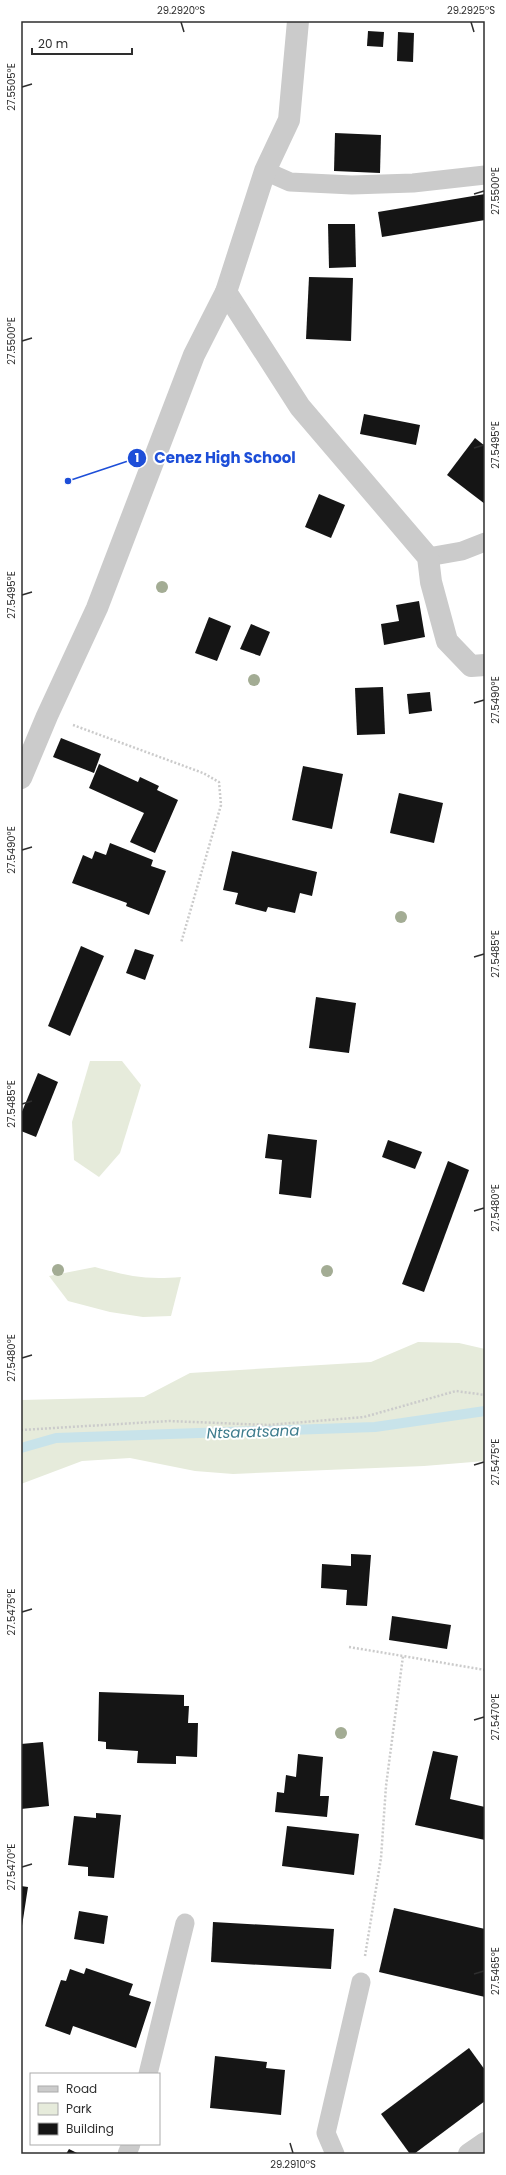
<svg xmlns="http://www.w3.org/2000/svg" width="506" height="2175" viewBox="0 0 506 2175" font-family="Poppins,sans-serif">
<rect width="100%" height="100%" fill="#fff"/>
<g fill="#e6ebdb">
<polygon points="90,1061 122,1061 141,1085 120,1153 99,1177 74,1160 72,1122"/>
<path d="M95,1267c34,9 49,13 86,10l-10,39 -28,1 -33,-5 -42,-11 -19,-25z"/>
<polygon points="418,1342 459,1343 485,1349 485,1461 424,1466 233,1474 195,1471 130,1458 82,1461 21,1484 21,1400 144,1397 190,1373 371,1362"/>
</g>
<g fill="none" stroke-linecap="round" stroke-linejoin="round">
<polyline stroke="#c8e3ea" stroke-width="10" points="21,1448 56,1438 375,1427 485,1411"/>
</g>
<g fill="#151515">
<polygon points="368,31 384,32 383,47 367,46"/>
<polygon points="398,32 414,33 413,62 397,61"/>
<polygon points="335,133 381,135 380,173 334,171"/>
<polygon points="485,194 485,220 382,237 378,212"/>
<polygon points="328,224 355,224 356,267 329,268"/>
<polygon points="309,277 353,278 351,341 306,339"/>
<polygon points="364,414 420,425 416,445 360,434"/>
<polygon points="475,438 485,446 485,504 447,475"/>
<polygon points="319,494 345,505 331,538 305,527"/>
<polygon points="419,601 425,637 384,645 381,624 399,621 396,605"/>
<polygon points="209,617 231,626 217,661 195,653"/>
<polygon points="251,624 270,632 260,656 240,649"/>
<polygon points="383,687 385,734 357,735 355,688"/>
<polygon points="430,692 432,711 409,714 407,694"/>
<polygon points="61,738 101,754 94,773 53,757"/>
<polygon points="99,764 138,782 140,777 159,786 157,790 178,800 155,853 130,842 144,813 89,788"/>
<polygon points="303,766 343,774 332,829 292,820"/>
<polygon points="399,793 443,803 434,843 390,833"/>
<polygon points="110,843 153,860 151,866 166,871 149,915 126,906 127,903 72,883 83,855 92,859 95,851 106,855"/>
<polygon points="232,851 317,872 312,896 300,893 295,913 268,907 266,912 235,904 238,893 223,890"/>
<polygon points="81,946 104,956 70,1036 48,1026"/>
<polygon points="135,949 154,955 145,980 126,973"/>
<polygon points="316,997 356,1003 349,1053 309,1048"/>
<polygon points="38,1073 58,1082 36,1137 21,1131 21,1114"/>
<polygon points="268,1134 317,1140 311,1198 279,1194 282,1160 265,1158"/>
<polygon points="388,1140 422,1152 415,1169 382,1157"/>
<polygon points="448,1161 469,1170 424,1292 402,1284"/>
<polygon points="351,1554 371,1555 367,1606 346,1605 347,1590 321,1588 322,1564 351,1566"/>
<polygon points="392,1616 451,1625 447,1649 389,1640"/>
<polygon points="99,1692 184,1695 184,1706 189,1706 188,1723 198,1723 197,1757 176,1756 176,1764 137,1763 138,1751 106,1749 106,1742 98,1741"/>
<polygon points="43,1742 49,1806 21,1809 21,1744"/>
<polygon points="433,1751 458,1756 450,1799 485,1807 485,1840 415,1825"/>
<polygon points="298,1754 323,1757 320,1796 329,1796 327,1817 275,1812 277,1792 284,1793 286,1775 296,1777"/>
<polygon points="96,1813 121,1815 114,1878 88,1876 88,1867 68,1865 74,1816 96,1818"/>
<polygon points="287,1826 359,1834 354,1875 282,1866"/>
<polygon points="21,1886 28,1887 22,1926 21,1926"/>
<polygon points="394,1908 485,1929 485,1997 379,1972"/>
<polygon points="79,1911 108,1916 104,1944 74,1939"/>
<polygon points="213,1922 334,1929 331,1969 211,1962"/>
<polygon points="86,1968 133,1984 129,1995 151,2002 136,2048 73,2026 70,2035 45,2026 61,1980 66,1981 70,1969 84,1974"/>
<polygon points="469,2048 485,2070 485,2101 414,2154 410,2154 381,2114"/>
<polygon points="215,2056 267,2062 266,2068 285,2070 281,2115 210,2108"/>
<polygon points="69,2149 79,2154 66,2154"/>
</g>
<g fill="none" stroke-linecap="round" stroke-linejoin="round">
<g stroke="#cbcbcb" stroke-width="2.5" stroke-dasharray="2 2" stroke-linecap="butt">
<polyline points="73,725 203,773 219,782 221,805 181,943"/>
<polyline points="21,1430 169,1421 268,1425 364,1417 456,1391 485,1395"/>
<polyline points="349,1647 403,1656"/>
<polyline points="365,1956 381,1858 386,1786 403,1656 485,1670"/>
</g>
<g stroke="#cbcbcb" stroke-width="19">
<polyline points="265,171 290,182 352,185 413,183 485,175"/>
<polyline points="428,557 462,551 485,542"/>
<polyline points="148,2074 185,1923"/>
<polyline points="127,2154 131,2144"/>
<polyline points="335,2154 326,2133 361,1982"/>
</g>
<g stroke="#cbcbcb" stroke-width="22">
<polyline points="298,21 289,120 265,171 226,292 300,407 428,557 431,582 447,641 471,666 485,665"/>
<polyline points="21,778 47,716 97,608 194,355 226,292"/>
<polyline points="469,2154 485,2143"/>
</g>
</g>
<g fill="#a3ac94">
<circle cx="162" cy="587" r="6"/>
<circle cx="254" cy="680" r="6"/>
<circle cx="401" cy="917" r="6"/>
<circle cx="58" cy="1270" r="6"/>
<circle cx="327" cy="1271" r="6"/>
<circle cx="341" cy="1733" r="6"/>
</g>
<path fill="none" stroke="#2e2e2e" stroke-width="1.5" d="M181,22l3,10M471,22l3,10M22,87l10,-3M474,194l10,-3M22,341l10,-3M474,448l10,-3M22,595l10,-3M474,703l10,-3M22,850l10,-3M474,957l10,-3M22,1104l10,-3M474,1211l10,-3M22,1358l10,-3M474,1465l10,-3M22,1612l10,-3M474,1720l10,-3M22,1867l10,-3M474,1974l10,-3M290,2143l3,10"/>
<g text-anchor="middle" stroke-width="4" stroke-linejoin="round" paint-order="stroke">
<g font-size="15" font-style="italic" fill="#3e7c8d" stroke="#fff">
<text transform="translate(253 1432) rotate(-2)" y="5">Ntsaratsana</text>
</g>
</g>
<path fill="none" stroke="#1d4ed8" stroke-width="1.5" d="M68 481L137 458"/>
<g fill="#1d4ed8" stroke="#fff" stroke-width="1.5">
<circle cx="68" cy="481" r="4"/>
<circle cx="137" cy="458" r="10"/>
</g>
<g font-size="12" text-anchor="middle" font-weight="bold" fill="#fff">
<text x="137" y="462">1</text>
</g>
<g font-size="15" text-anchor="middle" font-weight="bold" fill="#1d4ed8" stroke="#fff" stroke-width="4" stroke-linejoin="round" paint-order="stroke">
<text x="225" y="463">Cenez High School</text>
</g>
<rect width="506" height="2175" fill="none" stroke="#ffffff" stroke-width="44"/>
<rect x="30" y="2073" width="130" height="72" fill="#ffffff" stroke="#ababab"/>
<rect x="38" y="2086" width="20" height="6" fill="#cbcbcb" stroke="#ababab"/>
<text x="66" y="2093" font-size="12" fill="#2e2e2e">Road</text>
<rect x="38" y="2103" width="20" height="12" fill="#e6ebdb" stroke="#ababab"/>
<text x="66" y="2113" font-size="12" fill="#2e2e2e">Park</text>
<rect x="38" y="2123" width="20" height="12" fill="#151515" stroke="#ababab"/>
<text x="66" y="2133" font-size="12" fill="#2e2e2e">Building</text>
<path d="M32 48v6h100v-6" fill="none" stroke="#2e2e2e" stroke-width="2"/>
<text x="38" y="48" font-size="12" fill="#2e2e2e" stroke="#ffffff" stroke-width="3" paint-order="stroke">20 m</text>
<rect x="22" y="22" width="462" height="2131" fill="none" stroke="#2e2e2e" stroke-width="1.5"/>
<g font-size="10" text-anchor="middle" fill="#2e2e2e">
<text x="181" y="14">29.2920°S</text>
<text x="471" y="14">29.2925°S</text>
<text transform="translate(11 87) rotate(-90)" y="4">27.5505°E</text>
<text transform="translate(495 191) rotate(-90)" y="4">27.5500°E</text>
<text transform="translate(11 341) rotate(-90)" y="4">27.5500°E</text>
<text transform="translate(495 445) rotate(-90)" y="4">27.5495°E</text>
<text transform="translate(11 595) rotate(-90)" y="4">27.5495°E</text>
<text transform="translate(495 700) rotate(-90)" y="4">27.5490°E</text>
<text transform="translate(11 850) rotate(-90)" y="4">27.5490°E</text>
<text transform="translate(495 954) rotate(-90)" y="4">27.5485°E</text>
<text transform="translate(11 1104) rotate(-90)" y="4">27.5485°E</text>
<text transform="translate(495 1208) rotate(-90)" y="4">27.5480°E</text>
<text transform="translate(11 1358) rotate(-90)" y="4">27.5480°E</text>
<text transform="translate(495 1462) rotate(-90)" y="4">27.5475°E</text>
<text transform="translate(11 1612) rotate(-90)" y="4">27.5475°E</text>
<text transform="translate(495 1717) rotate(-90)" y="4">27.5470°E</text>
<text transform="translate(11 1867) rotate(-90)" y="4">27.5470°E</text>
<text transform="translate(495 1971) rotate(-90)" y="4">27.5465°E</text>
<text x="293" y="2168">29.2910°S</text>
</g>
</svg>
